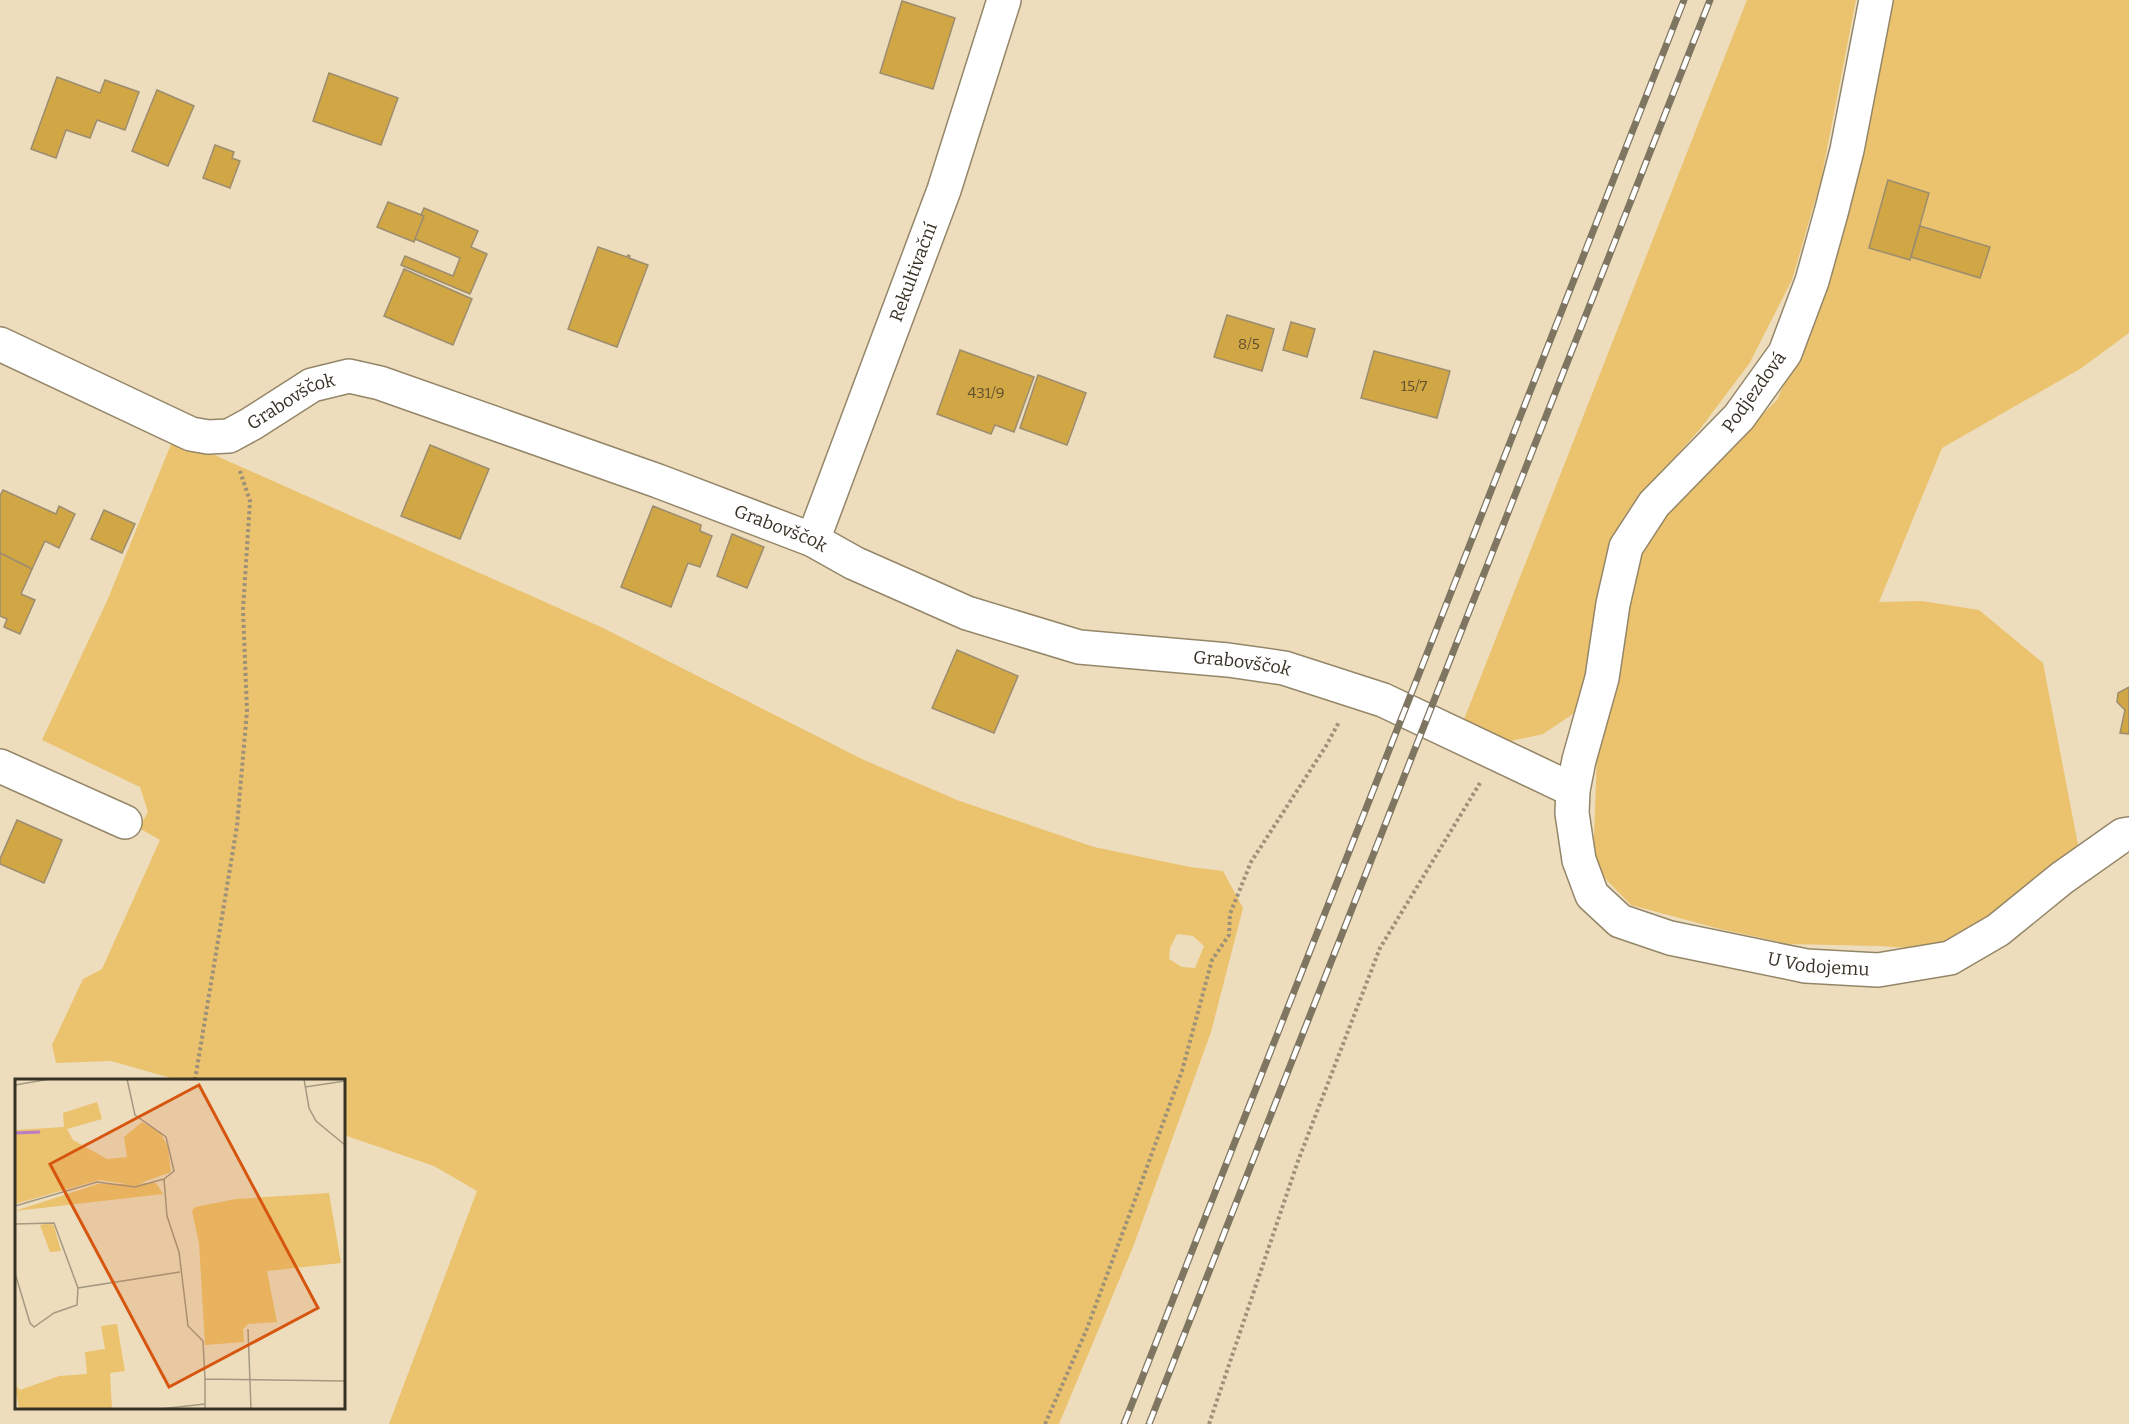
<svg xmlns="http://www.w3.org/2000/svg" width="2129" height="1424" viewBox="0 0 2129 1424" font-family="Bitter,serif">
<rect width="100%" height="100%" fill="#edddbd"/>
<g fill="#ebc26d" fill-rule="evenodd">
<polygon points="1747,0 1856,0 1821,180 1792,280 1749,364 1700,429 1635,502 1601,579 1589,673 1573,714 1543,734 1511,741 1463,722"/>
<polygon points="1893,0 2129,0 2129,333 2080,369 1942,448 1879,602 1922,601 1979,610 2043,663 2080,855 1992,924 1936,950 1880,946 1789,944 1720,929 1631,905 1593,866 1598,727 1636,549 1660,516 1777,400 1821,298 1887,34"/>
<path d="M174,437l427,190 263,133 93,40 137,47 96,20 33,4 20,37 -32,124 -78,215 -74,177h-670l88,-233 -43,-25 -90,-31v-55h-166l-67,-19 -55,2 -4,-18 31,-66 19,-10 58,-129 -21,-12 9,-16 -8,-25 -98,-47 65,-139zM1177,934l16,2 11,10 -9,22 -13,-1 -13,-8 1,-11z"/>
</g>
<g fill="#d1a645" stroke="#9c8d6f" stroke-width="1.5">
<polygon points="902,1 955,18 933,89 880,73"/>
<polygon points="329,73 398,98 381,145 313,121"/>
<polygon points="57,77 100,93 105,80 139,92 125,130 97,120 90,138 66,130 56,158 31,149"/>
<polygon points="157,90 194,106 168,166 132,151"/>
<polygon points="215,145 234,152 232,158 240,161 230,188 203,178"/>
<polygon points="1888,180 1929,193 1910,260 1869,248"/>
<polygon points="388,202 424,216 414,242 377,227"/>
<polygon points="424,208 478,231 471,247 487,254 470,294 401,265 405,256 453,276 460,258 415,239 424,216 421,215"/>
<polygon points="1920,226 1990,247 1980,278 1911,257"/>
<polygon points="598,247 627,257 628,255 630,256 629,258 648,265 617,347 568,329"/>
<polygon points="404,269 472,299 453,345 384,316"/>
<polygon points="1227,315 1274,329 1262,371 1214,357"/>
<polygon points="1291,322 1315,329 1307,357 1283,350"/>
<polygon points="960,350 1034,377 1014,432 995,425 991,434 937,414"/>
<polygon points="1374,351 1450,371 1437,418 1361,398"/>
<polygon points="1038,375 1086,393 1067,445 1020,428"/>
<polygon points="430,445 489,469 460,539 401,516"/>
<polygon points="3,490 56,514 59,506 75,514 59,548 45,541 32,569 0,553 0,496"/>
<polygon points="653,506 701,525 700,531 712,536 700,567 688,563 671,607 621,587"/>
<polygon points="104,510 135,524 122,553 91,539"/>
<polygon points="732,534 764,547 747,588 717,576"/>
<polygon points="0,553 32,569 21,594 35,600 20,634 4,627 7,619 0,616"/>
<polygon points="957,650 1018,676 994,733 932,708"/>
<polygon points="2129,687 2129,734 2120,733 2125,710 2117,702 2118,693"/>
<polygon points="17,820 62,840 44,883 0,864 0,859"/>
</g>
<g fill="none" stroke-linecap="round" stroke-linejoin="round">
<g stroke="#948668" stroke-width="36">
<g id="minor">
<path id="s1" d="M1876,0l-29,150 -16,63 -19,68 -27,72 -46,64 -85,87 -28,43 -13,57 -11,74 -23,82 -6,30 -1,23 7,47 13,35 28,26 50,17 136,28 72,4 72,-12 48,-28 64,-52 61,-43 6,-1"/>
<path id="s2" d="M0,344l191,90 17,3 21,-1 22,-12 61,-39 37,-9 31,7 278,98 155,59 41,23 113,50 112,34 149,13 56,8 99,32 190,90"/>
<path id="s3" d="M813,540l131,-350 60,-190"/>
<polyline points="0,766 125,822"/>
</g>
</g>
<g stroke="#9d917a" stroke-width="4" stroke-dasharray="3 3" stroke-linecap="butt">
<polyline points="195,1080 237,826 247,711 243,610 250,501 239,468"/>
<polyline points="1045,1424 1086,1331 1136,1197 1182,1071 1212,960 1229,935 1230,914 1251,862 1326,746 1339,722"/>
<polyline points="1209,1424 1298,1161 1380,948 1480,783"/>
</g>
<use href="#minor" stroke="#fff" stroke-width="33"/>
<g stroke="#7f7662" stroke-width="7">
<g id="rail">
<polyline points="1124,1424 1684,0"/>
<polyline points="1149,1424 1710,0"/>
</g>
</g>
<use href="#rail" stroke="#fff" stroke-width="4.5" stroke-dasharray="14" stroke-linecap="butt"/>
</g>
<g text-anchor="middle" stroke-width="5" stroke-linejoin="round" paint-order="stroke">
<g font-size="15" fill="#5e4f2e">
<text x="1249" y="349">8/5</text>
<text x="1414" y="391">15/7</text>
<text x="986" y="398">431/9</text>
</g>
<g font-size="18" fill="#383226" stroke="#fff">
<text dy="6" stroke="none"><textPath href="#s3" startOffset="286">Rekultivační</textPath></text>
<text transform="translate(1754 392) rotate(-54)" y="6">Podjezdová</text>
<text dy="6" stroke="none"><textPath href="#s2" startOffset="321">Grabovščok</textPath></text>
<text dy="6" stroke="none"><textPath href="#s2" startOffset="843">Grabovščok</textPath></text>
<text dy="6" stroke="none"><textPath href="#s2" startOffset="1329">Grabovščok</textPath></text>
<text dy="6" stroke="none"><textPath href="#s1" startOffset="1216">U Vodojemu</textPath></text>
</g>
</g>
<g transform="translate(15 1079)">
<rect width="330" height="330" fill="#edddbd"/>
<path d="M82,23l5,17 -35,10 6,11 34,19 20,-2 -3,-20 18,-15 18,10 8,15 3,25 -36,13 -36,-5 -84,24v-74l49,-3 -1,-14zM141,104l7,11 -148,17 83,-27zM314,114l12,70 -74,8 10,51 -29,2 -5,5 1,13 -39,3 -6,-102 -7,-32 3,-4 41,-8zM35,144l4,3 7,25 -11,1 -10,-27zM102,245l8,47 -15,2 2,36h-93l-4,-24 5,5 39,-14 28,-2 -2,-22 20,-3 -4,-23z" fill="#ebc26d"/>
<path fill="none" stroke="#ba7dc5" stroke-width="3" d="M0,54l25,-1"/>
<path fill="none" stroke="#a59981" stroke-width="1.5" d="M289,0l5,29 7,13 29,24M0,6l35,-6M290,8l40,-6M149,100l3,37 12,36 9,74 15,15 2,38 140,2M0,127l82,-24 38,5 29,-8 10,-8 -8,-34 -31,-22 -8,-36M0,145l39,-1 24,65M0,194l15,50 4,4 20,-14 23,-8 1,-17 102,-16M233,250l3,80M145,330l45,-5M190,330v-30"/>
<path fill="#d6550f" fill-opacity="0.15" stroke="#d6550f" stroke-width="3" d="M184,6l119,223 -149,79 -119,-223z"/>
<rect width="330" height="330" fill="none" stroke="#383226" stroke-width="3"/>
</g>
</svg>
